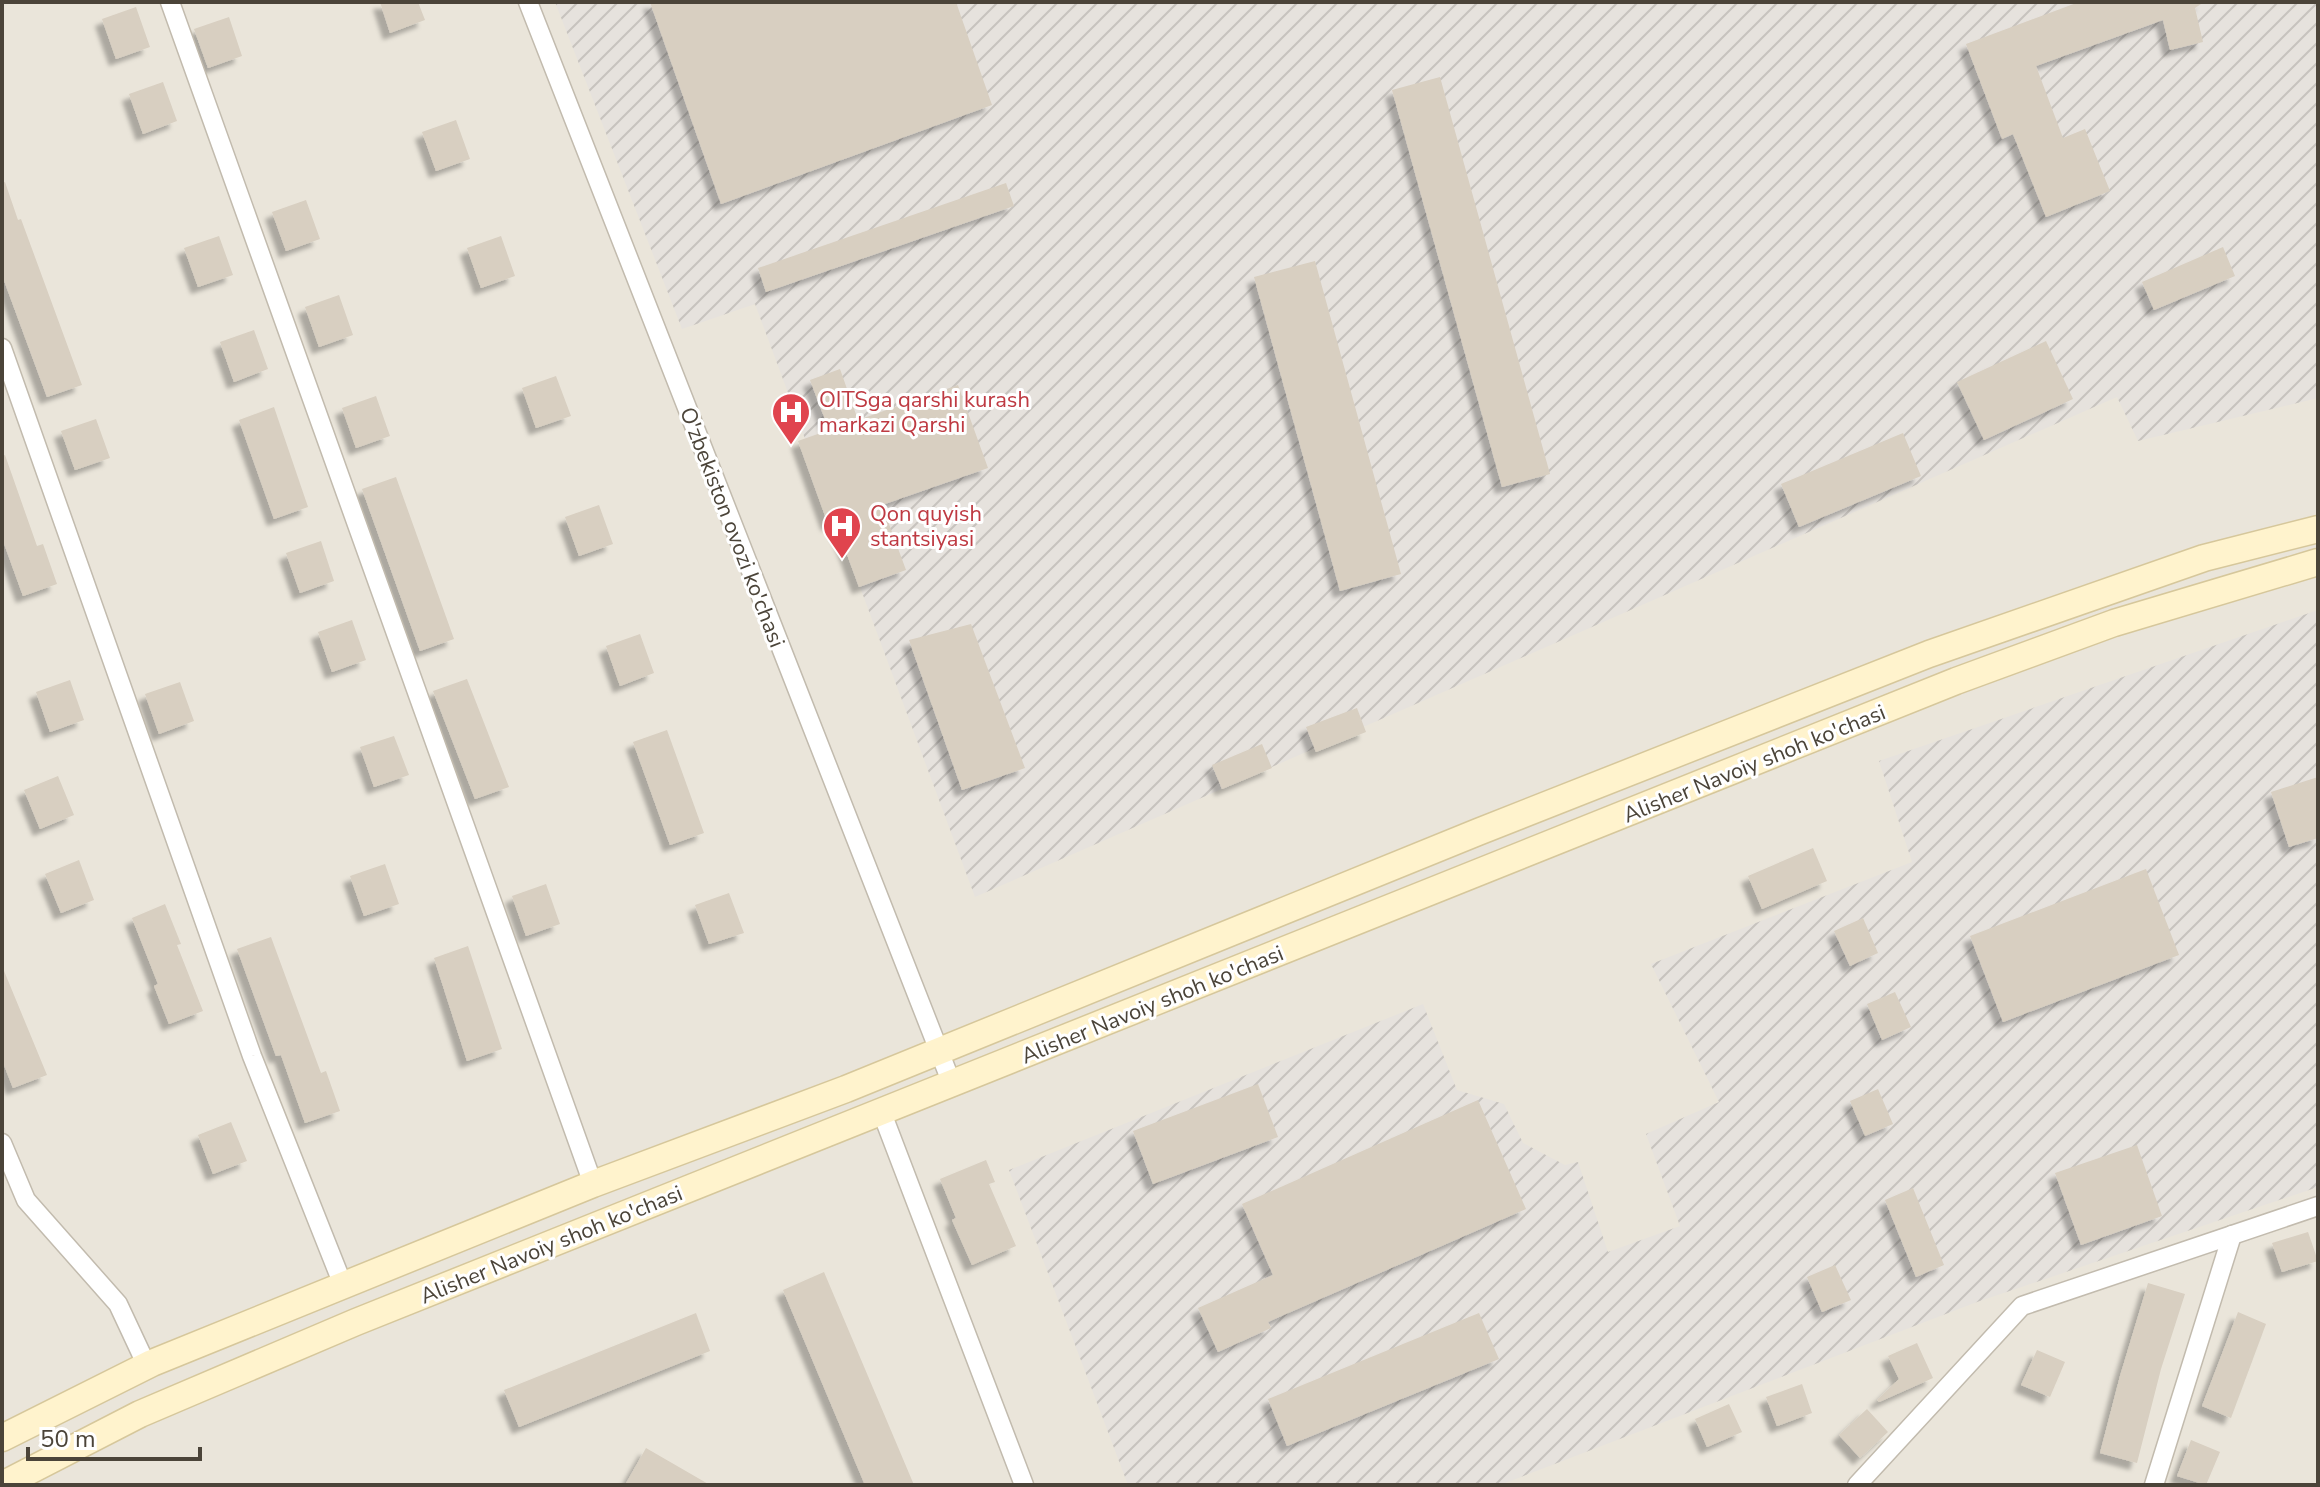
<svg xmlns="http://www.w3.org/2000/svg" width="2320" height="1487" viewBox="0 0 2320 1487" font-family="'Nunito Sans',sans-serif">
<defs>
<pattern id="industrial-furrows" width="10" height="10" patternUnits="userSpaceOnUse" patternTransform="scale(2)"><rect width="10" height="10" fill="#e6e2dd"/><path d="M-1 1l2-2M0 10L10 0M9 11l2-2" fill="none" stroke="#c7c3be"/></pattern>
<filter id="shadow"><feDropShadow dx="-7" dy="7" stdDeviation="2" flood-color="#0004"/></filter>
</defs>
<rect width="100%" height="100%" fill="#f6f3ec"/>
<rect fill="#eae5da" x="2" y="2" width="2316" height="1483"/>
<g fill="url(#industrial-furrows)">
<polygon points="555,2 2318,2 2318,398 2138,441 2117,397 975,897 755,304 682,329"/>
<polygon points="2318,610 2318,1187 1977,1302 1500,1485 1128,1485 1009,1170 1423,1004 1457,1090 1504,1104 1523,1143 1565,1165 1578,1162 1608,1252 1680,1226 1646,1134 1719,1102 1651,964 1912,862 1879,761"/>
</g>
<g fill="#d8cfc1" filter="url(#shadow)">
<polygon points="380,2 418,2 425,20 390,33"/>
<polygon points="650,2 956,2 992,105 721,204"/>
<polygon points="2079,2 2204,2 2195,8 2203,42 2170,50 2163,20 2036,66 2063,138 2085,129 2110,191 2046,217 2013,134 2002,139 1966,44"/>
<polygon points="136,7 150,47 116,59 102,19"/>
<polygon points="229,17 242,56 208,68 194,29"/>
<polygon points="1440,77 1550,474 1502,487 1392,90"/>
<polygon points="163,82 177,121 143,134 129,94"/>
<polygon points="456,120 470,159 436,171 422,132"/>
<polygon points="5,182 18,220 21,219 82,385 47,397 2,275 2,183"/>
<polygon points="1006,183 1014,206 766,292 758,268"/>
<polygon points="306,200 320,239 286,251 272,212"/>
<polygon points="219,236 233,275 198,287 184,248"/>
<polygon points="501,236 515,276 481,288 467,248"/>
<polygon points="2223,247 2235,276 2154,310 2142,282"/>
<polygon points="1315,261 1401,574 1340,591 1254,277"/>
<polygon points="339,295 353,335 319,347 305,307"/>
<polygon points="254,330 268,369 234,382 220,342"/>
<polygon points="2046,341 2073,399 1984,440 1957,382"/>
<polygon points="840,369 858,420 958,385 988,468 882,505 906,570 859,587 835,522 828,524 798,441 829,430 810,380"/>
<polygon points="556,376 571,416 536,428 522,388"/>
<polygon points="376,396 390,436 356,448 342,408"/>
<polygon points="274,407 308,507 274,519 239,420"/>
<polygon points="96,419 110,458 75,470 61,431"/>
<polygon points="1903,433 1921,476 1799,527 1781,484"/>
<polygon points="5,455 37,546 43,544 57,584 23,596 2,538 2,456"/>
<polygon points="396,477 454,639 420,651 362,489"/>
<polygon points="599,505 613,544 579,556 565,517"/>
<polygon points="321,541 334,581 300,593 286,553"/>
<polygon points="352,620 366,660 332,672 318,632"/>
<polygon points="971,624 1025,768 962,790 909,640"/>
<polygon points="640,634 654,673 620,686 606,646"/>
<polygon points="467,679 509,787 475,799 433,691"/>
<polygon points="70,680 84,720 50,732 36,692"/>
<polygon points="180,682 194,721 159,734 145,694"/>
<polygon points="1357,708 1366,732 1316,752 1306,727"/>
<polygon points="667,730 704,833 670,845 633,742"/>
<polygon points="394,736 409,775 374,787 360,747"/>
<polygon points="1262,744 1272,768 1222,789 1212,765"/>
<polygon points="58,776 74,815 40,829 24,790"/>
<polygon points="2318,777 2318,838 2289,847 2271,792"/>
<polygon points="1813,848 1827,881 1762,909 1748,876"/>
<polygon points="79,860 94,900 61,913 45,874"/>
<polygon points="385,864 399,904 364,916 350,876"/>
<polygon points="2146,869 2179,955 2003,1022 1970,936"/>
<polygon points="546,884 560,924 526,936 512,896"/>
<polygon points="729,893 744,933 709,944 695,905"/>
<polygon points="165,904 181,944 177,945 203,1011 169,1024 154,986 158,984 132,918"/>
<polygon points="1863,918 1878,953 1850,966 1834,931"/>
<polygon points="271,937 321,1073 326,1071 340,1111 305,1123 281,1055 276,1056 237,949"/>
<polygon points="468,946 502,1049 467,1061 434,958"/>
<polygon points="2,966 47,1075 13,1088 2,1060"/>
<polygon points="1895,992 1911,1027 1882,1040 1867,1004"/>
<polygon points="1258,1084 1278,1137 1153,1184 1133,1131"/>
<polygon points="1878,1089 1893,1124 1865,1136 1850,1101"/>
<polygon points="1478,1100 1526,1209 1268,1322 1271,1328 1218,1352 1198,1308 1273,1275 1242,1204"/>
<polygon points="231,1122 247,1161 213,1174 198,1135"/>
<polygon points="2137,1145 2162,1216 2081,1245 2055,1173"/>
<polygon points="986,1160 995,1182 989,1184 1016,1246 972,1265 952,1220 956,1218 940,1179"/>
<polygon points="1913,1188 1944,1265 1916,1277 1885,1200"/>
<polygon points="2308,1232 2318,1261 2282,1272 2272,1243"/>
<polygon points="1835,1265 1851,1300 1822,1312 1807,1277"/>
<polygon points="824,1272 914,1485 865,1485 783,1290"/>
<polygon points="2148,1283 2185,1294 2161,1369 2137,1463 2100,1453 2120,1376"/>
<polygon points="2238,1312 2266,1324 2231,1418 2202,1406"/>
<polygon points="696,1313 710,1351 519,1427 504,1390"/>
<polygon points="1479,1313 1499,1359 1287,1446 1268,1399"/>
<polygon points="1917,1343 1933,1378 1879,1402 1877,1400 1899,1379 1888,1356"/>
<polygon points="2037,1350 2065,1362 2050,1397 2021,1385"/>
<polygon points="1802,1384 1812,1413 1777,1426 1766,1397"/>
<polygon points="1729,1404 1742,1432 1707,1447 1695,1419"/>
<polygon points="1867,1409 1888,1432 1860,1458 1839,1435"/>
<polygon points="2191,1440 2220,1452 2206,1485 2177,1476"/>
<polygon points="646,1448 710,1485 625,1485"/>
</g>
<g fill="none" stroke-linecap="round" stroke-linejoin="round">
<g stroke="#c2bbae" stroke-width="21">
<g id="minor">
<polyline points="170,2 593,1184"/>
<polyline points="528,2 952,1084"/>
<polyline points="2,348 252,1056 343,1285"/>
<polyline points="882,1113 1024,1485"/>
<polyline points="2,1143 26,1200 118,1304 147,1366"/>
<polyline points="1857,1485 2022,1306 2318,1206"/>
<polyline points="2154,1485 2232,1235"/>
</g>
</g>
<g stroke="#d6c79b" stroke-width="29">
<g id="secondary">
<polyline points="2,1438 152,1363 593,1184 846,1089 1478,832 1929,654 2204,558 2318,529"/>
<polyline points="2,1485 140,1414 356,1322 1956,681 2114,623 2318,562"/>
</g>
</g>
<use href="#minor" stroke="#fff" stroke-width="18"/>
<use href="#secondary" stroke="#fff3cd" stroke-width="26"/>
</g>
<defs>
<g id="hospital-pin" transform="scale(2)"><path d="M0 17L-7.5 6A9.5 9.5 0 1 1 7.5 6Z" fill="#e0444e" stroke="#fff"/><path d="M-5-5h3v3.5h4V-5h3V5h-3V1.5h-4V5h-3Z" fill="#fff"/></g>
</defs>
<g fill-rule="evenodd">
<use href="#hospital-pin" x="791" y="412"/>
<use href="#hospital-pin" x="842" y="526"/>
</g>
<g text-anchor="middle" stroke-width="6" stroke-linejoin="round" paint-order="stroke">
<g font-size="22" fill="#be3a42" stroke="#fff" text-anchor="start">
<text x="819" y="407">OITSga qarshi kurash<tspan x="819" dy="25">markazi Qarshi</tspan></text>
<text x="870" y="521">Qon quyish<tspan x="870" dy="25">stantsiyasi</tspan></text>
</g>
<g font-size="22" fill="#4b4439" stroke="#fff">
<text transform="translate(733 527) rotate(69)" y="8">O'zbekiston ovozi ko'chasi</text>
<text transform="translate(1754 763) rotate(-22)" y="8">Alisher Navoiy shoh ko'chasi</text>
<text transform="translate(1152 1004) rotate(-22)" y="8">Alisher Navoiy shoh ko'chasi</text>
<text transform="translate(551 1244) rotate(-22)" y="8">Alisher Navoiy shoh ko'chasi</text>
</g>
</g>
<rect width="2320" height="1487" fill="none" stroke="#4b4439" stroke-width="8"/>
<path d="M28 1447v12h172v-12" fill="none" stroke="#4b4439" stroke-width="4"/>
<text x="40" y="1447" font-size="24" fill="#4b4439" stroke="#ffffff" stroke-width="6" paint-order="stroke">50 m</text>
</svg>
